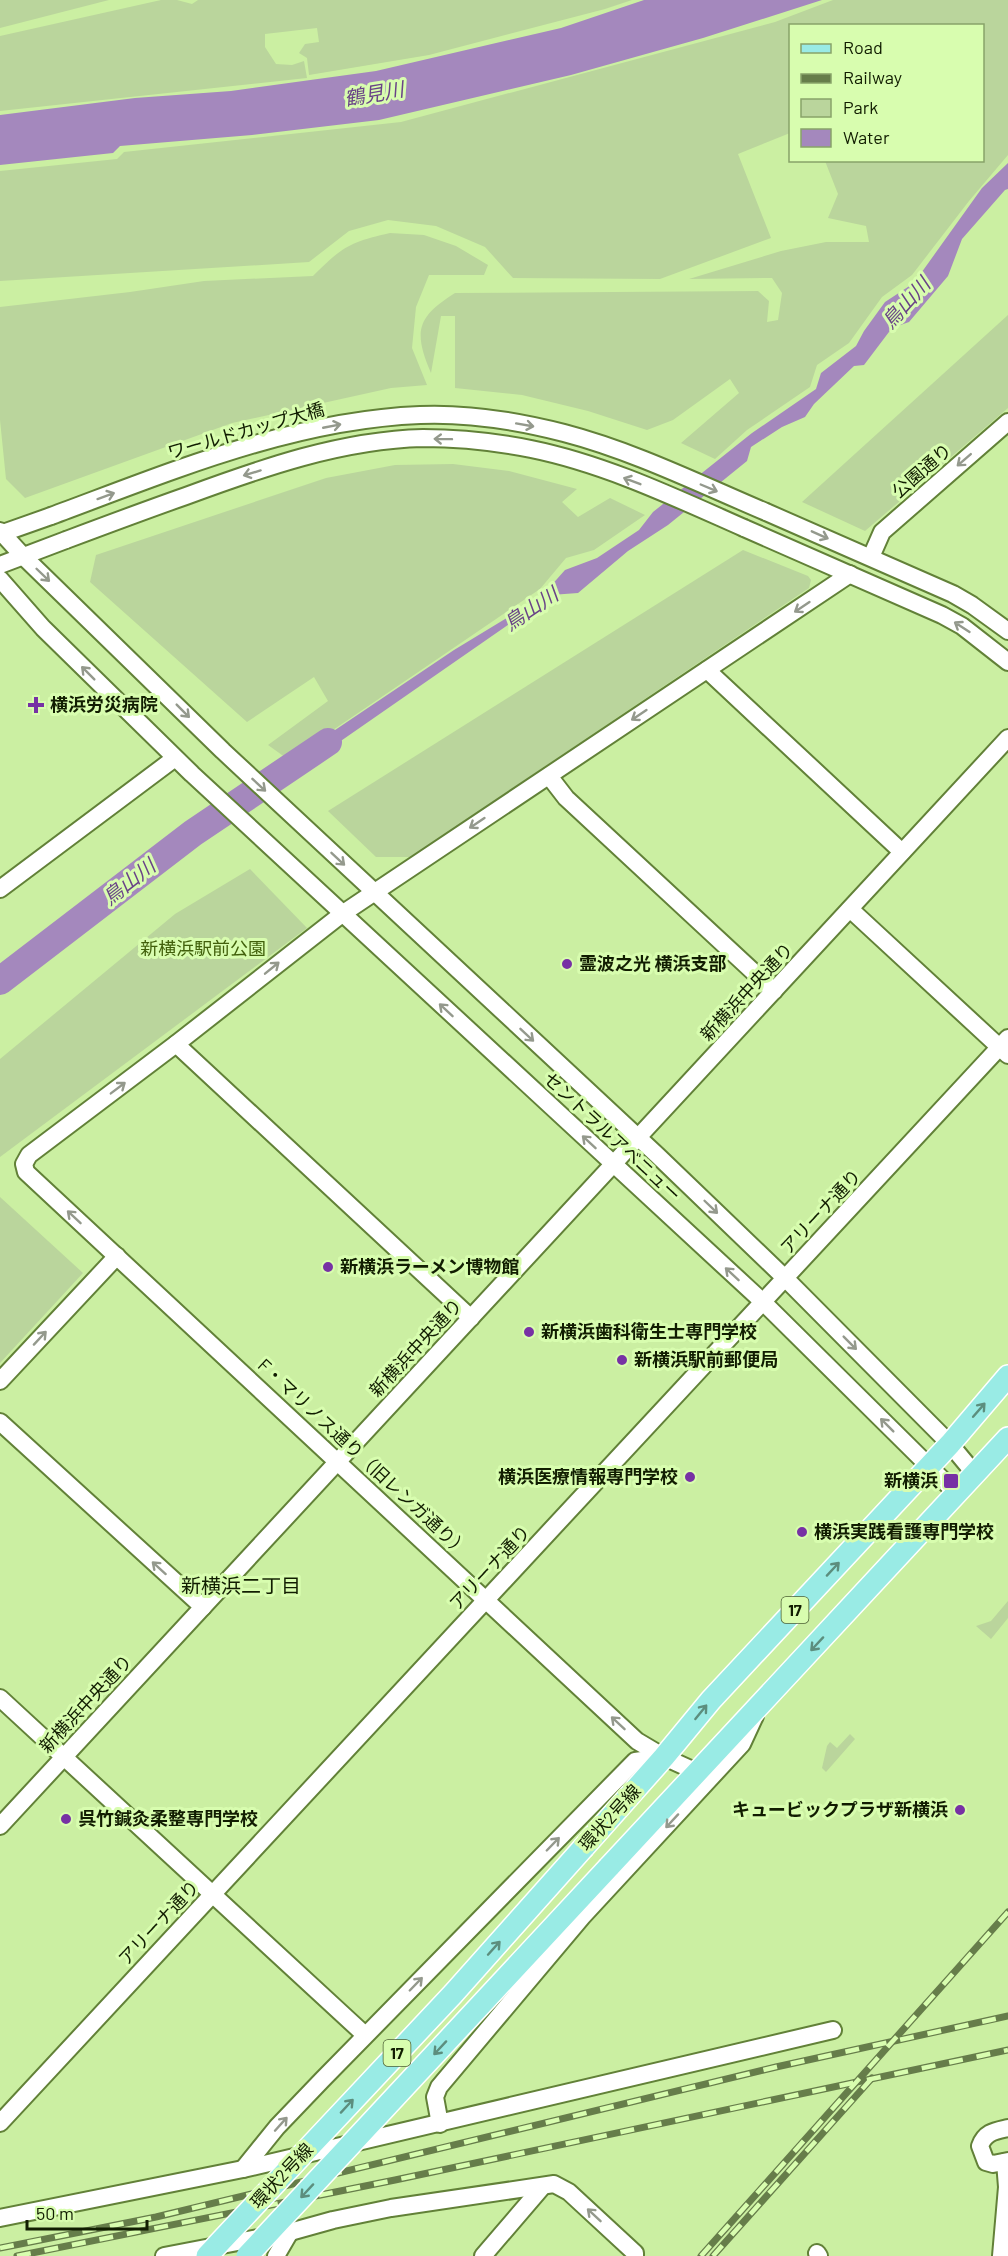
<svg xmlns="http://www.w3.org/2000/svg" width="1008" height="2256" viewBox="0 0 1008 2256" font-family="Barlow,'Noto Sans JP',sans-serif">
<rect width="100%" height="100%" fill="#cbefa2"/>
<g fill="#bad59c">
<polygon points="0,0 109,0 0,28"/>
<polygon points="161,0 177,0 192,4 198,0 632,0 605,9 429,55 309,75 307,58 299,53 305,44 319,42 317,28 265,34 265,47 276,64 292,65 304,61 307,78 0,111 0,36"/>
<path d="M833,0h175v155l-39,46 -57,74 -30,22 -33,46 -32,22 -7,22 -63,43 -32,29 -34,-16 58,-50 -9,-14 -57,41 -26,10 -59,-19 -66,-16 -67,-7v-72h-14l-10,57c-18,-42 -14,-56 24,-80l303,-2 11,10 -2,21 11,-2 4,-27 -10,-15 -83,1 92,-28 45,-9h43l-3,-16 -38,-8 10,-24 -13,-33 157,-1v-134h-192v107l-52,21 33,84 -111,41 -147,-1 -28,-31 -49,-21 -48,-6 -39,11 -40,31 -309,19v-110l117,-12 7,-7 277,-30 374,-100z"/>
<path d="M390,233l34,2 32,11 32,19 -4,10h-55l-13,32 -4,41 15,37 -36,3 -159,35 -207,75 -19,-19 -6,-59v-113l130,-15 74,-11 109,-5c29,-29 37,-34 77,-43z"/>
<polygon points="1008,315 1008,408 865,531 802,502"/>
<polygon points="453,464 509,471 577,489 562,502 578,517 610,498 645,515 594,550 566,558 540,589 289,760 268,745 328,701 314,677 247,722 90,582 96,555 326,478 395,465"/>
<polygon points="743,550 808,576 811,580 809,588 411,857 376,857 328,811"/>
<polygon points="250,869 307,928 0,1157 0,1059 175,914"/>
<polygon points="0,1197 83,1273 0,1363"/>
<polygon points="1008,1601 1008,1618 991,1639 976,1626 991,1621"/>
<polygon points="850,1734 855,1739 826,1772 822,1768 827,1746 830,1742 837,1748"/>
</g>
<g fill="#a488bd">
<polygon points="644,0 822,0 703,38 571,75 379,120 252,135 120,146 113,153 0,165 0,115 135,98 231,91 376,71 561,28"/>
<polygon points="1008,163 1008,189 1005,190 962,239 948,276 909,322 892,328 864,365 854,366 814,404 805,417 782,427 751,447 747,461 668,525 628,551 578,593 551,595 299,770 292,759 454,650 541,597 565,570 597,558 639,530 653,512 752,433 816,389 821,373 856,346 864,331 885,302 914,283 982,188"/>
</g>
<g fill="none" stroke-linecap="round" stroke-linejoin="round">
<polyline stroke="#a488bd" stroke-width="28" points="0,981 193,833 328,742"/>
<g stroke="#628138" stroke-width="20">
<g id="minor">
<polyline points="766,512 953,594 972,605 1008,631"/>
<polyline points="744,528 942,615 962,626 1008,662"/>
<polyline points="0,531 23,556 223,751 657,1155 786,1279 950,1444 974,1473"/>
<polyline points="0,534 51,516"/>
<polyline points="871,557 882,532 1008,422"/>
<polyline points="0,565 66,540"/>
<polyline points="0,579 43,628 192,774 764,1303 956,1493"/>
<polyline points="707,670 902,852"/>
<polyline points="549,776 566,798 774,991"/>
<polyline points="0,889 175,758"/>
<polyline points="850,909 1008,1055"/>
<polyline points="176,1044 471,1318"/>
<polyline points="0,1381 117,1256"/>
<polyline points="0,1422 203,1607"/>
<polyline points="0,1698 365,2035"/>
<polyline points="697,1772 664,1757 637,1741 26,1172 24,1164 29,1155 176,1044 342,914 850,574"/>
<polyline points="0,1826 1008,738"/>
<polyline points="0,2123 1008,1038"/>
<polyline points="440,2124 435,2097 439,2087 582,1917 742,1744 755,1716"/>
<path d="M1008,2128c-13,3 -23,4 -28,18l6,16 7,2 15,-3"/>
<polyline points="243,2169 277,2127 322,2080 635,1761 664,1757"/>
<polyline points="0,2218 243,2169 833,2030"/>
<polyline points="817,2253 819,2256"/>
<polyline points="164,2256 290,2232 333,2220 391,2208 554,2184 569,2192 635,2253 635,2256"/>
<polyline points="276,2256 290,2232"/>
<polyline points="483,2256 543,2186"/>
<polyline points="1001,2256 1007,2187 1005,2162"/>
</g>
</g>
<g stroke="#fff" stroke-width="24">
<g id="major">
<polyline points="584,1847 664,1757 711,1700 950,1444 1008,1376"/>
<polyline points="609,1867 1008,1438"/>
</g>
</g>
<use href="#minor" stroke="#fff" stroke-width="16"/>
<use href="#major" stroke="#99ebe5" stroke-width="21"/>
<g stroke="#667d4a" stroke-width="7">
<g id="rail">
<polyline points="0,2248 156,2217 776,2067 1008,2016"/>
<polyline points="17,2256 395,2180 1008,2050"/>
<polyline points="701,2256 1008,1912"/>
<polyline points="713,2256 872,2078"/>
</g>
</g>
<use href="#rail" stroke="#d8fdaf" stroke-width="4.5" stroke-dasharray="14" stroke-linecap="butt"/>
<g stroke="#628138" stroke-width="20" stroke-linecap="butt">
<g id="minor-bridge">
<path d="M51,516c119,-44 241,-96 369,-101 48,-2 97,6 144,18 69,18 136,51 202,79"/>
<path d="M66,540c40,-15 80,-30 120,-44 76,-28 155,-56 237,-58 37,0 73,4 108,11 74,15 145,49 213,79"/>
</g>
</g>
<g stroke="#fff" stroke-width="24" stroke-linecap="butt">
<g id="major-bridge">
<polyline points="207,2256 453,1994 584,1847"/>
<polyline points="247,2256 609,1867"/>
</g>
</g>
<use href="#minor-bridge" stroke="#fff" stroke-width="16"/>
<use href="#major-bridge" stroke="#99ebe5" stroke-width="21"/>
</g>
<defs><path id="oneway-shaft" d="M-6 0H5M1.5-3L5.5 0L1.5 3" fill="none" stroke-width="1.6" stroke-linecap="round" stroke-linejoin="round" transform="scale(1.5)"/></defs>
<g stroke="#94998d">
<use href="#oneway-shaft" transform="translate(525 425) rotate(10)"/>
<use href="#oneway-shaft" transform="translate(332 426) rotate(-11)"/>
<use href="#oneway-shaft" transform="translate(443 439) rotate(-179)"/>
<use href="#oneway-shaft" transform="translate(964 460) rotate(139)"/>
<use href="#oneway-shaft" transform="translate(252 473) rotate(163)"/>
<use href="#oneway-shaft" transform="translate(632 481) rotate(-159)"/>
<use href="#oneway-shaft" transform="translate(709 488) rotate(23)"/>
<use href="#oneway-shaft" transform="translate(106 496) rotate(-20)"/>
<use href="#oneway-shaft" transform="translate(820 535) rotate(24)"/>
<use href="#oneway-shaft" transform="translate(43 575) rotate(44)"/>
<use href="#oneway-shaft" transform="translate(802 607) rotate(146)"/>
<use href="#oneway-shaft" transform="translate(962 627) rotate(-147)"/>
<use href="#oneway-shaft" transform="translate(88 673) rotate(-135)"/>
<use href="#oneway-shaft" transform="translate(183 711) rotate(45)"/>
<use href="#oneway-shaft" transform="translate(639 715) rotate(146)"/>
<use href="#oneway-shaft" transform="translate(259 785) rotate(43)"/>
<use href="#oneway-shaft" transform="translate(477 823) rotate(146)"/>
<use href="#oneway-shaft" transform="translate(338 859) rotate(43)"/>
<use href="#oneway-shaft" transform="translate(272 968) rotate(-39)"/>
<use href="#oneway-shaft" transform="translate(446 1010) rotate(-137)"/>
<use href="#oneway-shaft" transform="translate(527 1035) rotate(43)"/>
<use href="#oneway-shaft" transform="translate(118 1088) rotate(-37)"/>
<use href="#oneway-shaft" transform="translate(589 1142) rotate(-137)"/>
<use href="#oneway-shaft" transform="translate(711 1207) rotate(44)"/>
<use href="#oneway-shaft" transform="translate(74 1217) rotate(-137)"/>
<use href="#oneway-shaft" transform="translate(732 1274) rotate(-137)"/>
<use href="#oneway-shaft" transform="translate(40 1338) rotate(-47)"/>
<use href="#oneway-shaft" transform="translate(850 1343) rotate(45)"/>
<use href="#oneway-shaft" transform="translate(887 1425) rotate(-135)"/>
<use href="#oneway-shaft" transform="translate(159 1568) rotate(-138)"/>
<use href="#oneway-shaft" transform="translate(618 1723) rotate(-137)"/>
<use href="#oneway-shaft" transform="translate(672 1821) rotate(133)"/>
<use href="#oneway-shaft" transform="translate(553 1844) rotate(-46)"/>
<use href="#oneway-shaft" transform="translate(416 1984) rotate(-46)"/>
<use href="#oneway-shaft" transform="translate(281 2124) rotate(-48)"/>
<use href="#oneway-shaft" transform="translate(594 2215) rotate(-137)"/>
</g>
<g stroke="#5c8e7e">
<use href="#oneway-shaft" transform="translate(979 1410) rotate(-49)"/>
<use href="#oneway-shaft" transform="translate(833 1569) rotate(-47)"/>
<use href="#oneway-shaft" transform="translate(817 1644) rotate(133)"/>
<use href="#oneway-shaft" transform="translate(701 1712) rotate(-51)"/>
<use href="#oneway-shaft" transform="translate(494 1948) rotate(-48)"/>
<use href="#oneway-shaft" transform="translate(440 2048) rotate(133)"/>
<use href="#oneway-shaft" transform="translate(347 2106) rotate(-47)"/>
<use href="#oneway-shaft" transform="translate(307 2191) rotate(133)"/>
</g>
<g fill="#7731a4" stroke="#d8fdaf" stroke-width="2">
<path d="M33 696h6v6h6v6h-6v6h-6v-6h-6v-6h6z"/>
<circle cx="567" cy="964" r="6"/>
<circle cx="328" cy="1267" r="6"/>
<circle cx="529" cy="1332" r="6"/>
<circle cx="622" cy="1360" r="6"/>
<circle cx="690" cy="1477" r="6"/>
<rect x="943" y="1473" width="16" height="16" rx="3"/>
<circle cx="802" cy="1532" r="6"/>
<circle cx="960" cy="1810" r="6"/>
<circle cx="66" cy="1819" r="6"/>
</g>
<g text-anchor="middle" stroke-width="6" stroke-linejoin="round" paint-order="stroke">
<g fill="#d8fdaf" stroke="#4d6035" stroke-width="1.5">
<rect x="781.5" y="1597" width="27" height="26" rx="4.5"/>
<rect x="383.5" y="2040" width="27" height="26" rx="4.5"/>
</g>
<g font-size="16" font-weight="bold" fill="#111d01">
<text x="795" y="1616">17</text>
<text x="397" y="2059">17</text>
</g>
<g font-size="18" fill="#111d01" stroke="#d8fdaf">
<text transform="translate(246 431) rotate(-16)" y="6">ワールドカップ大橋</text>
<text transform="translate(922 471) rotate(-41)" y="6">公園通り</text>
<text transform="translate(747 992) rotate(-47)" y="6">新横浜中央通り</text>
<text transform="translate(612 1137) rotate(43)" y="6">セントラルアベニュー</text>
<text transform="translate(821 1212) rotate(-47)" y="6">アリーナ通り</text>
<text transform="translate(416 1348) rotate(-47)" y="6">新横浜中央通り</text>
<text transform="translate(363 1458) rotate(43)" y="6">F・マリノス通り（旧レンガ通り）</text>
<text transform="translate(490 1568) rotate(-47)" y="6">アリーナ通り</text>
<text transform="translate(86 1704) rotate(-47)" y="6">新横浜中央通り</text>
<text transform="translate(610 1818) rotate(-48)" y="6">環状2号線</text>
<text transform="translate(159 1923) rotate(-47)" y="6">アリーナ通り</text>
<text transform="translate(282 2176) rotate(-47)" y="6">環状2号線</text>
</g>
<g font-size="18" font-weight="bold" fill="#111d01" stroke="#d8fdaf" text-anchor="start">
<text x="50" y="711">横浜労災病院</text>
<text x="579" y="970">霊波之光 横浜支部</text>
<text x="340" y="1273">新横浜ラーメン博物館</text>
<text x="541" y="1338">新横浜歯科衛生士専門学校</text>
<text x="634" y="1366">新横浜駅前郵便局</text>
<text x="678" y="1483" text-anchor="end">横浜医療情報専門学校</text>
<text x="938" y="1487" text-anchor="end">新横浜</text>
<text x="814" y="1538">横浜実践看護専門学校</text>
<text x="948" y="1816" text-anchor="end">キュービックプラザ新横浜</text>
<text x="78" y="1825">呉竹鍼灸柔整専門学校</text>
</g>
<g font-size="18" fill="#41600b" stroke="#d8fdaf">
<text x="203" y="955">新横浜駅前公園</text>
</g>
<g font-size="20" font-style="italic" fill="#694387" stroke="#d8fdaf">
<text transform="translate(374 94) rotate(-10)" y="7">鶴見川</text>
<text transform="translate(906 303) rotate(-48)" y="7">鳥山川</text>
<text transform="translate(531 609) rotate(-34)" y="7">鳥山川</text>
<text transform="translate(129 882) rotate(-38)" y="7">鳥山川</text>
</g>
<g font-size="20" fill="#111d01" stroke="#d8fdaf">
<text x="241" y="1593">新横浜二丁目</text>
</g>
</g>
<rect x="789" y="24" width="195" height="138" fill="#d8fdaf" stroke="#88a369" stroke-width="1.5"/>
<rect x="801" y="44" width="30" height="9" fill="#99ebe5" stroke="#88a369" stroke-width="1.5"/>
<text x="843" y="54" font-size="18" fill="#111d01">Road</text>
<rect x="801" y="74" width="30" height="9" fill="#667d4a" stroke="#88a369" stroke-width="1.5"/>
<text x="843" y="84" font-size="18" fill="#111d01">Railway</text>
<rect x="801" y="99" width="30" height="18" fill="#bad59c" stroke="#88a369" stroke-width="1.5"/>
<text x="843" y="114" font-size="18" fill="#111d01">Park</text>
<rect x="801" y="129" width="30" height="18" fill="#a488bd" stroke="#88a369" stroke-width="1.5"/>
<text x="843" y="144" font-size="18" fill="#111d01">Water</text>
<path d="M27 2220v9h120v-9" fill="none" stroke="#111d01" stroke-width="3"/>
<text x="36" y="2220" font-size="18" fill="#111d01" stroke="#d8fdaf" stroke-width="4.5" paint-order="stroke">50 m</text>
</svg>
